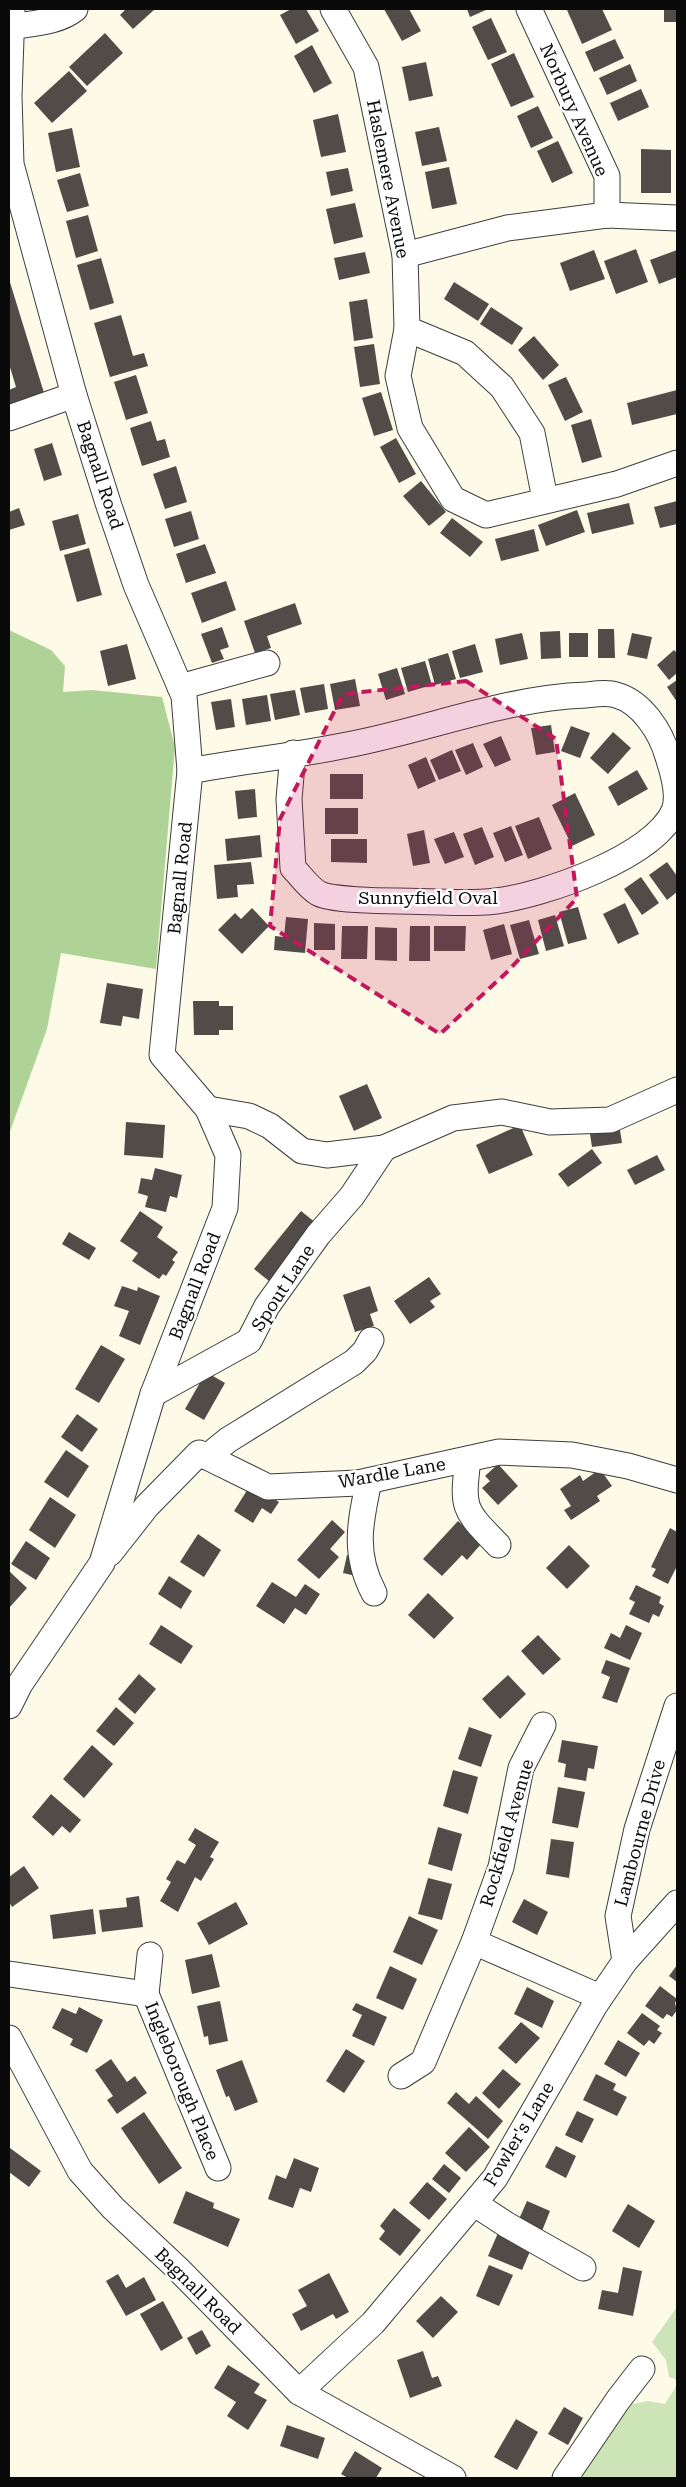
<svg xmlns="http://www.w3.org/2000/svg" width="686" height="2487" viewBox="0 0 686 2487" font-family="'Roboto Serif',serif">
<rect width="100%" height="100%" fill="#fdfae8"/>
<g fill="#cce4b6">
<polygon points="677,2307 677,2380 669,2377 666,2360 652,2342"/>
<polygon points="677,2385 677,2478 577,2478 627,2405 648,2401 665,2404"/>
</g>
<polygon fill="#afd396" points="9,630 51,650 65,666 63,692 92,690 162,697 175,747 156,969 61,953 47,1029 9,1134"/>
<g fill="#514c47">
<polygon points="126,9 155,9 133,29 120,15"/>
<polygon points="291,9 306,9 319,31 296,44 280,15"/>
<polygon points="384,9 409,9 421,31 402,41"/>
<polygon points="467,9 488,9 470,17"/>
<polygon points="570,9 602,9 612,30 582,44 567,10"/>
<rect x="664" y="9" width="13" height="13"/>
<polygon points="491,18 507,52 488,60 472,27"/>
<polygon points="105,33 123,53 87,86 69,67"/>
<polygon points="615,39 624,58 594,72 585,52"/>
<polygon points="312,45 332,83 314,93 294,56"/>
<polygon points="514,53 534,97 511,107 491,64"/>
<polygon points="426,62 433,96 409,101 402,67"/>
<polygon points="630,64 637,81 607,95 599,78"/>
<polygon points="69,71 87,91 52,123 34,103"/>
<polygon points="641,89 649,107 618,121 610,103"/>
<polygon points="538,106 553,138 531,148 517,116"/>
<polygon points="338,114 346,152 321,157 313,120"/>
<polygon points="439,127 447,161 422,166 415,132"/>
<polygon points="72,128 80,167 56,172 48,133"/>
<polygon points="558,141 573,173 552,183 537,151"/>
<polygon points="641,149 671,150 671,193 641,193"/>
<polygon points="449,167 457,204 432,209 425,172"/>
<polygon points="348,168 353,191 331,196 326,172"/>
<polygon points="80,173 89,206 67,212 57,180"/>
<polygon points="355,203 363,237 334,244 326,209"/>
<polygon points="88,215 98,251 76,258 66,221"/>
<polygon points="636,249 648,282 616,294 604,261"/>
<polygon points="594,250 605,279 570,291 560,263"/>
<polygon points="677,250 677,277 659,284 650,260"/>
<polygon points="365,252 370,273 339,280 334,258"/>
<polygon points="101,258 114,303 90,310 77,265"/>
<polygon points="9,279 44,393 9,404 9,390 16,387 9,364"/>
<polygon points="454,282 489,304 478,321 444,299"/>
<polygon points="367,299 373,338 354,341 349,302"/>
<polygon points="491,307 523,328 512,345 480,324"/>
<polygon points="121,315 133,356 144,353 148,366 110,377 94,323"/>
<polygon points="534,336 559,365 543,380 518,350"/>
<polygon points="374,344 380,384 360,387 354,347"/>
<polygon points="136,375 148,413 126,420 114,382"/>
<polygon points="566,377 583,412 565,421 548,385"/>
<polygon points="677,390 677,414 632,425 627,403"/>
<polygon points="381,392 393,430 374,436 362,398"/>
<polygon points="591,419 602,457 582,463 571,425"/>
<polygon points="151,421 157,441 165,439 170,457 142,466 130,428"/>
<polygon points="396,438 416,474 399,483 380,447"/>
<polygon points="52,443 62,475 44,481 34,449"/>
<polygon points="176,466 187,502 165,509 153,474"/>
<polygon points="421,481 446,512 429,526 403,496"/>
<polygon points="677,501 677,524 660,528 654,507"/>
<polygon points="629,503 634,524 592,534 587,513"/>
<polygon points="19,508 25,525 9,530 9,512"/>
<polygon points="577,510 585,532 546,546 538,525"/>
<polygon points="191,511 199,539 174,547 165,519"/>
<polygon points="78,514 86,544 60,551 52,521"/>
<polygon points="452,518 483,542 470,557 440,533"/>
<polygon points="534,529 539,551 501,561 495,539"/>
<polygon points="205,544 216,573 186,583 176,554"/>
<polygon points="89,548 102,595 77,602 64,555"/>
<polygon points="226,581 236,610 202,623 191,593"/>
<polygon points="295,603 302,624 267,636 271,648 255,653 244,621"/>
<polygon points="222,627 229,647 220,650 224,659 212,663 201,634"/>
<polygon points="598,629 614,629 615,658 598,658"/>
<polygon points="560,631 561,658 541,659 540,632"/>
<polygon points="522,633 528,659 500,665 495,639"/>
<rect x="569" y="633" width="19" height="24"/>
<polygon points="632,633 652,637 647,659 627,655"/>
<polygon points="127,644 136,679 108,686 100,651"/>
<polygon points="475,644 483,672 460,678 452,651"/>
<polygon points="674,650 677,653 677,673 669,680 657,665"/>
<polygon points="448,653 456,679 435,685 428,659"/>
<polygon points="425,661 432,685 408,692 401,668"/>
<polygon points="397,668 405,694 386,700 378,674"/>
<polygon points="355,679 360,706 335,710 330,684"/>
<polygon points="677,680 677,702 667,687"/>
<polygon points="324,684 328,709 305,713 300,688"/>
<polygon points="295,690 300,715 275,720 270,694"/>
<polygon points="267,695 271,721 246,725 242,699"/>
<polygon points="231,699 235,727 216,730 211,702"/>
<polygon points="551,725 555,752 536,755 531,728"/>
<polygon points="571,726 590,733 580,758 561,751"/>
<polygon points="613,732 631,748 608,774 590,758"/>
<polygon points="501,736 511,760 495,767 483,744"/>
<polygon points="473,743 483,767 466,775 455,750"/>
<polygon points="452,750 461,771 439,780 430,760"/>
<polygon points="426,757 436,781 418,789 408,765"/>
<polygon points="637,770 648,789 618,806 608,787"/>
<rect x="330" y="774" width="33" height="25"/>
<polygon points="255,789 257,817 238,819 235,791"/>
<polygon points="575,793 595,835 572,846 552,805"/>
<rect x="325" y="808" width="33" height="26"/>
<polygon points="539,817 552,849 528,859 515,826"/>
<polygon points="511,826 523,855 505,862 493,833"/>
<polygon points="482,827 494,857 475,865 463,834"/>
<polygon points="424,830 430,863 413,866 407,834"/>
<polygon points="454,832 464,857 445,864 434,839"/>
<polygon points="260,835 262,857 227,861 225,839"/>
<polygon points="331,839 367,839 367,863 331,862"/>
<polygon points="251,862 254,884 237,885 238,897 217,899 214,865"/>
<polygon points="667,862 677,876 677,892 667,900 649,875"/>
<polygon points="641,877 659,903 642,915 624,889"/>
<polygon points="625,903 639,934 618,944 603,914"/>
<polygon points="578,907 587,939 568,944 559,912"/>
<polygon points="252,908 269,926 242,954 218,930 235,913 241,919"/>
<polygon points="555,915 564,946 546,951 538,920"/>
<polygon points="286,917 308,919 305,953 274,950 275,936 284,937"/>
<polygon points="529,920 539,954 520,959 510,925"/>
<polygon points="314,923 335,924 335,950 314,950"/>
<polygon points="504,924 512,954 491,960 483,930"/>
<polygon points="342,926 368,926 367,959 341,959"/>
<polygon points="410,926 430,926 430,961 409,961"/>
<polygon points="434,926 466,926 465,951 434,951"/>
<polygon points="375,927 397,928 397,961 375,960"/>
<polygon points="107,983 143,989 139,1019 123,1016 121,1026 100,1023"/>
<polygon points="193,1001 219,1001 219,1006 233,1006 233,1030 219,1030 219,1035 194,1035"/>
<polygon points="367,1084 382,1118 354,1131 339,1096"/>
<polygon points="126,1122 165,1125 163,1158 124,1155"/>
<polygon points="520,1125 533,1155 489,1174 476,1145"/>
<polygon points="620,1130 622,1143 592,1147 590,1134"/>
<polygon points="592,1149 602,1163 568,1187 558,1174"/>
<polygon points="657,1155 665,1170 635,1185 627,1170"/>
<polygon points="155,1168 182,1175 177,1198 170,1196 166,1212 145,1207 148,1196 138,1193 141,1178 152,1180"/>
<polygon points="140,1211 163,1227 157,1237 178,1252 172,1260 175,1262 166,1276 163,1274 159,1279 132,1261 138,1253 120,1241"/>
<polygon points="301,1211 316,1223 269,1281 254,1269"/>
<polygon points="69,1232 96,1248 89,1260 62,1244"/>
<polygon points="429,1277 441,1294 430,1301 435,1307 410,1324 394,1301"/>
<polygon points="122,1286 137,1291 138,1287 160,1296 140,1345 119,1336 129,1311 114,1306"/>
<polygon points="370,1286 378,1311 370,1314 374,1326 355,1332 343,1295"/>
<polygon points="101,1345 125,1359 99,1403 75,1389"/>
<polygon points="206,1372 225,1383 204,1420 185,1409"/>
<polygon points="77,1414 98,1429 82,1452 61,1437"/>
<polygon points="66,1450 89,1466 68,1498 44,1482"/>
<polygon points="498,1464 518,1486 498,1505 482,1488 490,1481 485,1476"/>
<polygon points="600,1469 612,1486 597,1496 600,1501 571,1520 564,1510 571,1506 560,1489 580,1475 583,1481"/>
<polygon points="251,1484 279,1502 271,1514 262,1508 253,1523 234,1511"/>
<polygon points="50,1497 76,1515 55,1548 29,1530"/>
<polygon points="332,1520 345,1532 330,1549 339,1557 319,1579 297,1560"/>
<polygon points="458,1521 482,1543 467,1560 462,1555 442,1576 423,1559"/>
<polygon points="670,1528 677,1532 677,1566 668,1584 652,1576 656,1569 651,1567"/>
<polygon points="198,1534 221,1550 204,1577 180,1562"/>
<polygon points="26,1541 50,1558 36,1580 11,1564"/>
<polygon points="569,1545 590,1566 567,1589 546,1568"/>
<polygon points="347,1555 360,1558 356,1576 343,1573"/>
<polygon points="9,1571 27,1588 9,1608"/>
<polygon points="169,1576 192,1591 181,1609 158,1594"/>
<polygon points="272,1582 296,1597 305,1584 320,1594 306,1615 295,1608 284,1624 256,1606"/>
<polygon points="636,1585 661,1597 659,1603 664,1606 659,1617 653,1614 649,1623 629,1614 635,1602 629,1599"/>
<polygon points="428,1593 454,1618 434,1639 408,1615"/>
<polygon points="161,1625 193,1646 181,1664 149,1644"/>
<polygon points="626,1625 642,1633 630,1660 604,1648 611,1633 620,1638"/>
<polygon points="538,1635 561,1659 543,1675 521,1651"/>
<polygon points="606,1660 630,1668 617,1703 602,1698 610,1677 601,1673"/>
<polygon points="139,1674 156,1689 135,1714 118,1699"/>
<polygon points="508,1675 526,1694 500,1719 482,1699"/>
<polygon points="116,1707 134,1723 114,1746 96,1731"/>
<polygon points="469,1727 492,1735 481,1767 458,1759"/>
<polygon points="562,1740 598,1746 594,1769 588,1768 586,1781 564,1777 566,1764 558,1762"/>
<polygon points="92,1745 113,1764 84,1798 63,1779"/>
<polygon points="453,1770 478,1777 468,1814 443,1806"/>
<polygon points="558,1787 585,1792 578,1828 552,1823"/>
<polygon points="51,1794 81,1820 70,1833 62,1826 53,1836 32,1817"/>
<polygon points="438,1827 462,1834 452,1871 428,1864"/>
<polygon points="195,1828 219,1842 210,1857 214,1859 201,1881 195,1877 178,1912 160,1901 171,1882 166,1879 177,1860 185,1864 196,1845 188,1840"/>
<polygon points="551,1839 574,1842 569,1878 546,1874"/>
<polygon points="24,1866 39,1888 12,1907 9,1902 9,1877"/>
<polygon points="428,1878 452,1884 442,1920 418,1914"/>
<polygon points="139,1896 143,1927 102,1932 99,1910 127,1907 126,1898"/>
<polygon points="524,1899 548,1912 537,1935 512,1922"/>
<polygon points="236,1902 248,1924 209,1945 197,1923"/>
<polygon points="93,1909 96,1934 53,1939 50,1915"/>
<polygon points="409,1916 438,1930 422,1965 393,1952"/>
<polygon points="212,1954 220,1987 192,1994 185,1960"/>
<polygon points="677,1965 677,1982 669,1976"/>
<polygon points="390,1966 417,1979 403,2010 376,1998"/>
<polygon points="660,1986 677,1999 675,2003 677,2010 672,2017 667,2014 663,2019 645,2006"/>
<polygon points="527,1987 554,2001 542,2028 514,2014"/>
<polygon points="220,2001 228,2041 209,2045 208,2036 204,2037 197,2006"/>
<polygon points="356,2003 387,2017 374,2046 352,2036 362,2015 352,2010"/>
<polygon points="79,2007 103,2020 87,2053 70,2045 73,2039 52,2028 62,2008 76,2014"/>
<polygon points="642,2013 660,2026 657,2030 662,2033 654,2044 649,2040 644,2046 627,2033"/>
<polygon points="521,2022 540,2038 516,2064 498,2048"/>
<polygon points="618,2040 640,2053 626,2077 604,2064"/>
<polygon points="346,2049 365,2061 344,2093 326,2081"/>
<polygon points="111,2059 127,2082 135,2076 147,2093 117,2114 107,2100 113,2096 95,2070"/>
<polygon points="242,2060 258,2102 235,2111 229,2096 226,2097 216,2070"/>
<polygon points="503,2069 521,2084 499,2109 482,2093"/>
<polygon points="596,2074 616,2084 613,2090 627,2097 617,2116 583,2100"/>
<polygon points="456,2092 469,2104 476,2096 503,2121 488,2139 447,2103"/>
<polygon points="577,2111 594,2119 582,2143 565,2135"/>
<polygon points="144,2112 182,2168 159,2184 121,2128"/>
<polygon points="469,2127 490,2147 466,2172 445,2153"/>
<polygon points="556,2146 576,2156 566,2178 545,2167"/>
<polygon points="10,2148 41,2171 29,2187 9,2172"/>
<polygon points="294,2158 319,2168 311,2192 300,2188 293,2208 268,2199 276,2175 286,2179"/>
<polygon points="444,2164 461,2178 449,2193 432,2179"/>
<polygon points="427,2182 447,2199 429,2220 409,2203"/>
<polygon points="186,2191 214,2203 213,2208 240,2219 228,2247 173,2223"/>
<polygon points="527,2201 550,2211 540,2236 516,2226"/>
<polygon points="628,2204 655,2221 639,2248 612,2231"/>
<polygon points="394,2208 421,2230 400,2256 379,2239 385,2231 380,2226"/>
<polygon points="498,2233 531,2249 522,2270 488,2256"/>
<polygon points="489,2265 513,2275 499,2306 476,2296"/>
<polygon points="623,2267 642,2271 633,2316 598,2309 602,2290 618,2293"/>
<polygon points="329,2273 349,2312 336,2319 333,2314 301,2331 292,2314 307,2306 298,2290"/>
<polygon points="118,2274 126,2288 144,2277 156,2300 126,2316 106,2281"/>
<polygon points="441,2296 458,2312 433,2338 416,2321"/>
<polygon points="163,2301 183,2338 161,2351 140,2314"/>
<polygon points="202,2330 211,2346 196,2355 187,2338"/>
<polygon points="423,2351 432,2378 438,2376 442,2386 410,2398 397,2360"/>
<polygon points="228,2365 260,2384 254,2393 267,2400 248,2430 227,2416 236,2402 214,2388"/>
<polygon points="564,2407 583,2418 568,2445 548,2434"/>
<polygon points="516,2419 538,2432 517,2470 494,2457"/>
<polygon points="287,2425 325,2438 318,2459 280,2446"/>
<polygon points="355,2451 382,2468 376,2478 348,2478 341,2474"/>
</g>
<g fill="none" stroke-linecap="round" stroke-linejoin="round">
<g stroke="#3d3d3d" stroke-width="27">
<g id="minor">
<polyline points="333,9 366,67 405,255 407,329 398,376 410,428 453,499 486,515 617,484 677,463"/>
<polyline points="529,9 607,176 607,215"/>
<path d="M11,27c22,-4 46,-4 64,-18"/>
<polyline points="405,255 507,228 607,215 677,218"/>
<polyline points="407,329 465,353 502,387 532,433 545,499"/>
<polyline points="9,418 74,395"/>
<polyline points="180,687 267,663"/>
<path d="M190,771c52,-10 105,-15 157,-26 80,-15 157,-47 239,-50 9,-1 21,-3 30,0 26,7 45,37 52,62 5,15 12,39 6,54 -20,46 -130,84 -178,90 -31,4 -68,0 -99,0 -16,0 -68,-1 -79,-8 -9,-5 -18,-18 -25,-25l-4,-69 4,-46"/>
<polyline points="208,1109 249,1116 270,1126 302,1151 327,1155 384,1148 453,1118 502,1112 550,1122 610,1120 677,1090"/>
<polyline points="153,1394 249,1341 267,1306 318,1235 352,1196 384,1148"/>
<polyline points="207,1457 228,1440 354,1362 365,1351 371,1340"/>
<path d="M468,1459c-6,50 -5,50 30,86"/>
<path d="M369,1481c-9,41 -16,73 5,112"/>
<polyline points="110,1553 147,1506 199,1453 268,1487 358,1483 499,1452 572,1455 628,1466 677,1480"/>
<polyline points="9,1706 20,1684 102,1563 153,1394 225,1208 228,1155 208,1109 162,1055 190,771 184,696 136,585 109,506 74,395 11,164 9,96 12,9"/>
<polyline points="474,1942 600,1997"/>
<polyline points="150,1955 146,1994 218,2168"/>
<polyline points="625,1961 618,1916 637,1829 677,1706"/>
<polyline points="9,1974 146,1994"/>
<polyline points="9,2038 80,2171 113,2208 177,2268 299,2392 453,2478"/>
<polyline points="401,2076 423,2062 474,1942 501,1867 521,1768 543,1725"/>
<polyline points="475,2204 507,2225 583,2268"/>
<polyline points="299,2392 373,2323 495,2178 595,2005 625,1961 677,1903"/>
<polyline points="565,2478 618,2400 642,2369"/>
</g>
</g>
<use href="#minor" stroke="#fff" stroke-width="25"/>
</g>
<path fill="#c2185b" fill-opacity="0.2" stroke="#c2185b" stroke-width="4" stroke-dasharray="10 6" stroke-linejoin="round" d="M466,681l90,58 21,159 -71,75 -66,61 -170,-108 10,-107 63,-125z"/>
<g text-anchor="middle" stroke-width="5" stroke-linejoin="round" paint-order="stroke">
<g font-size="18" fill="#0a0a0a" stroke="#fff">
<text transform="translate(574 110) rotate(66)" y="6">Norbury Avenue</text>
<text transform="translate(388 179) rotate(79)" y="6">Haslemere Avenue</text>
<text transform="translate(100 475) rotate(72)" y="6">Bagnall Road</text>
<text transform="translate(180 878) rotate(-84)" y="6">Bagnall Road</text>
<text x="428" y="904">Sunnyfield Oval</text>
<text transform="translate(195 1286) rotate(-69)" y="6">Bagnall Road</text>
<text transform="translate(283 1288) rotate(-57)" y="6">Spout Lane</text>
<text transform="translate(392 1473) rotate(-10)" y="6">Wardle Lane</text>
<text transform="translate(507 1833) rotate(-74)" y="6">Rockfield Avenue</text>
<text transform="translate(640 1833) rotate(-75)" y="6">Lambourne Drive</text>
<text transform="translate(182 2081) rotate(68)" y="6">Ingleborough Place</text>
<text transform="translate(519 2134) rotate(-59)" y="6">Fowler's Lane</text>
<text transform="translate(198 2291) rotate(45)" y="6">Bagnall Road</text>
</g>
</g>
<rect width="686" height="2487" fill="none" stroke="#0a0a0a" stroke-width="20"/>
</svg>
